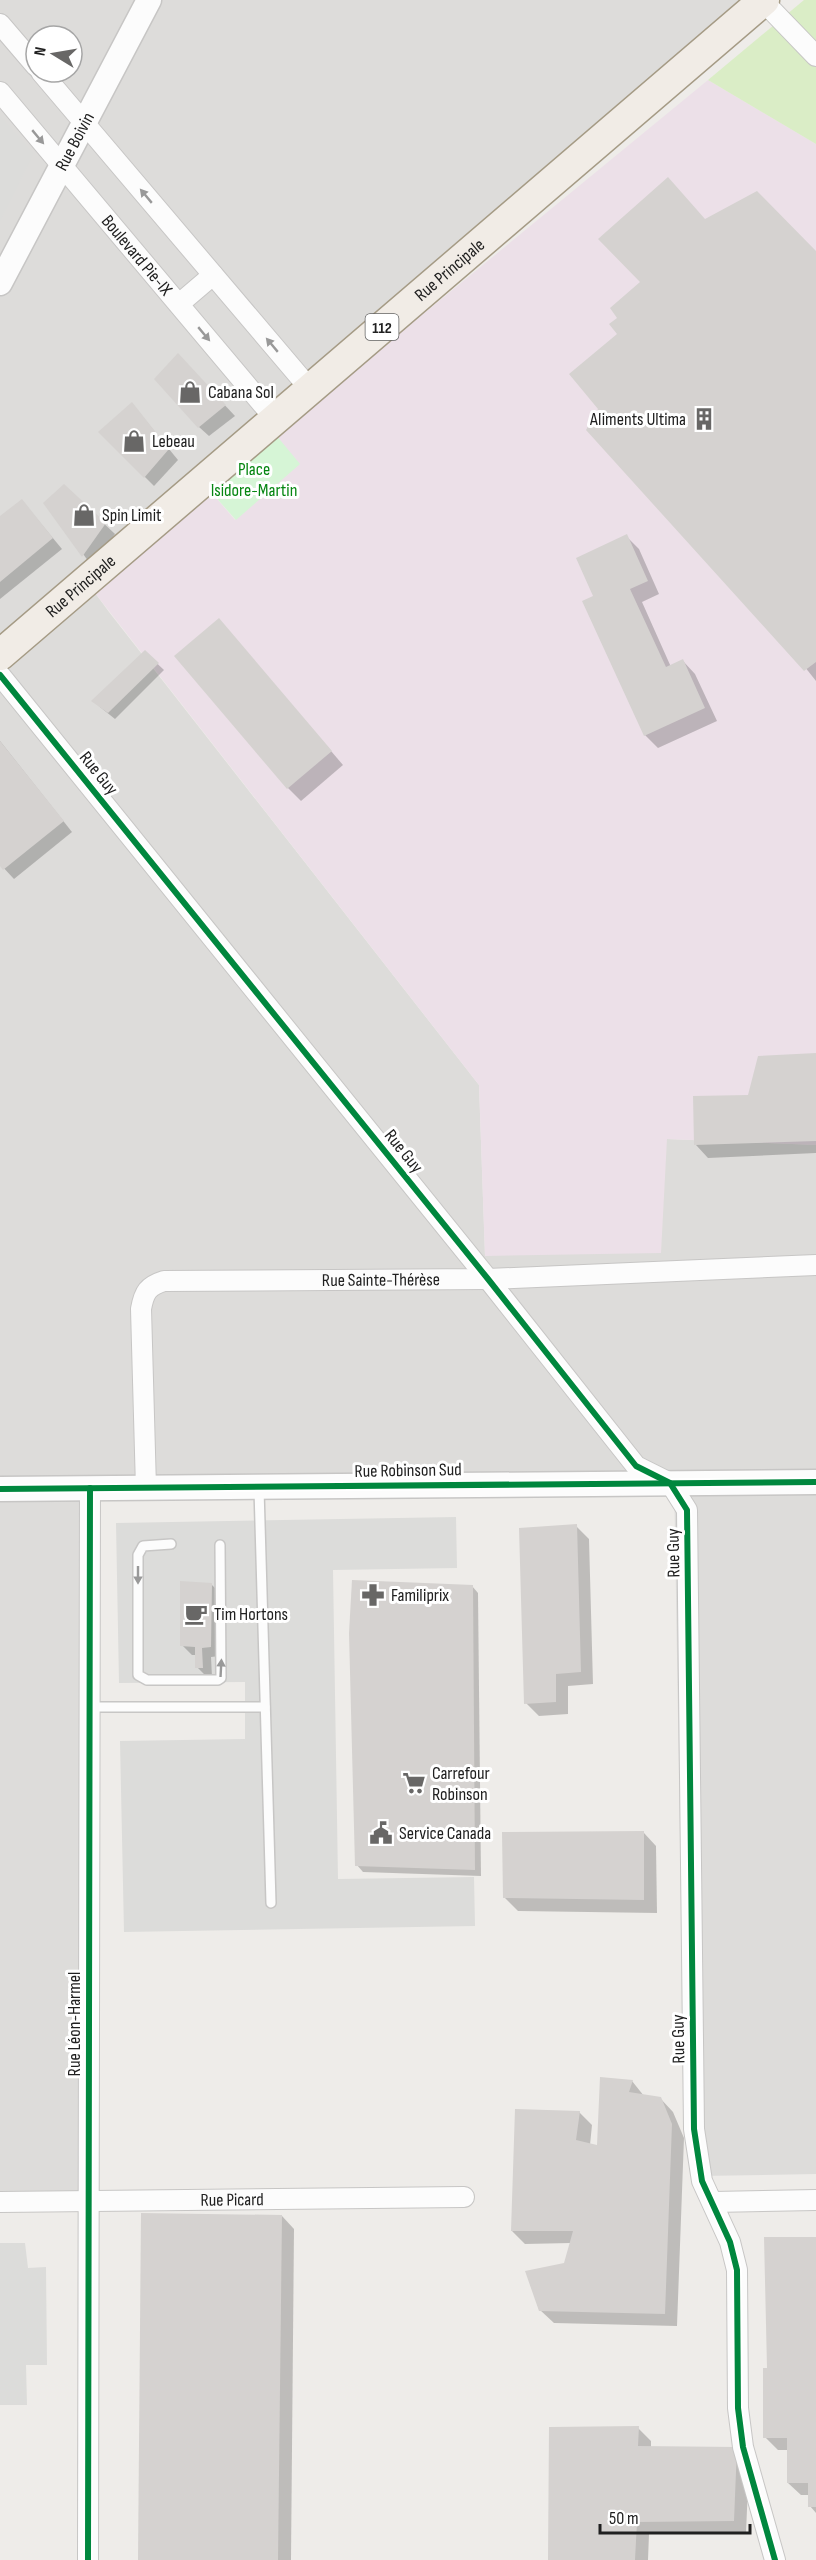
<svg xmlns="http://www.w3.org/2000/svg" width="816" height="2560" viewBox="0 0 816 2560" font-family="'Sofia Sans Condensed',sans-serif">
<rect width="100%" height="100%" fill="#eeece9"/>
<path fill="#dddcda" fill-rule="evenodd" d="M0,0h771l-692,571 30,41 370,473 6,171 182,-117 149,6v1029l-116,2 -16,-89 -10,-615 -590,4 6,720 -90,-1zM36,36h36v36h-36z"/>
<polygon fill="#ece0e8" points="708,80 816,144 816,1145 667,1139 661,1253 485,1256 479,1085 95,593 212,493 235,520 276,435"/>
<g fill="#dcdcda">
<polygon points="0,116 33,154 0,221"/>
<polygon points="456,1517 457,1568 333,1570 338,1879 474,1877 475,1926 124,1932 120,1741 245,1739 245,1682 119,1683 116,1523"/>
<polygon points="0,2243 25,2243 28,2268 46,2267 47,2365 26,2365 27,2405 0,2405"/>
</g>
<polygon fill="#daedc6" points="804,0 816,0 816,144 708,80"/>
<polygon fill="#d6f5d6" points="276,435 300,464 236,520 212,493"/>
<g fill="#0003">
<polygon points="706,221 816,253 816,681 600,409 619,335"/>
<polygon points="187,365 235,416 209,436 199,427"/>
<polygon points="132,404 178,460 154,486 100,432"/>
<polygon points="64,486 115,534 92,566 45,503"/>
<polygon points="22,501 62,549 0,599 0,518"/>
<polygon points="626,536 639,549 659,594 642,602 671,667 683,661 695,674 717,721 658,748 645,735 595,596"/>
<polygon points="219,620 343,765 301,801 288,788"/>
<polygon points="145,652 164,670 115,719 100,707"/>
<polygon points="0,741 72,832 14,879 0,864"/>
<polygon points="816,1055 816,1153 708,1158 696,1145 750,1097"/>
<polygon points="576,1526 589,1539 593,1684 568,1686 568,1714 539,1716 526,1703"/>
<polygon points="211,1584 221,1594 220,1656 211,1657 212,1677 207,1677 197,1667 197,1655 192,1655 182,1645"/>
<polygon points="472,1586 478,1593 481,1876 363,1872 357,1865"/>
<polygon points="644,1833 656,1846 657,1913 518,1911 505,1898"/>
<polygon points="632,2081 644,2096 660,2098 673,2112 684,2138 677,2326 554,2323 540,2310 565,2265 571,2243 525,2244 512,2231 579,2112 592,2125 590,2145 599,2147"/>
<polygon points="282,2216 294,2229 291,2560 139,2560"/>
<polygon points="816,2239 816,2513 810,2506 810,2495 801,2495 788,2483 788,2450 778,2450 765,2437 769,2369"/>
<polygon points="638,2428 651,2441 651,2448 749,2462 746,2533 649,2534 648,2560 550,2560"/>
</g>
<g fill="#d5d2d0">
<polygon points="668,177 705,219 757,191 816,251 816,662 804,671 586,430 598,409 569,374 617,334 609,324 617,318 610,308 640,282 598,239"/>
<polygon points="178,353 226,405 198,428 154,379"/>
<polygon points="132,402 169,449 144,478 98,432"/>
<polygon points="64,484 106,523 82,557 43,503"/>
<polygon points="22,499 53,538 0,582 0,516"/>
<polygon points="627,534 648,581 630,589 666,667 683,659 705,708 644,736 582,601 593,596 576,558"/>
<polygon points="219,618 332,751 287,789 174,656"/>
<polygon points="145,650 159,663 108,713 91,701"/>
<polygon points="0,741 64,821 3,870 0,866"/>
<polygon points="816,1053 816,1141 694,1145 693,1096 748,1095 758,1056"/>
<polygon points="577,1524 581,1672 556,1674 556,1702 524,1704 519,1528"/>
<polygon points="352,1580 473,1585 475,1870 355,1866 349,1633"/>
<polygon points="180,1581 212,1583 211,1647 202,1648 203,1668 195,1668 195,1647 180,1646"/>
<polygon points="644,1831 644,1900 503,1898 502,1832"/>
<polygon points="600,2077 633,2080 629,2092 661,2097 672,2124 665,2314 539,2311 525,2271 564,2263 573,2231 511,2231 515,2109 580,2111 576,2140 597,2145"/>
<polygon points="141,2213 282,2215 278,2560 138,2560"/>
<polygon points="764,2237 816,2237 816,2507 808,2507 808,2483 787,2483 787,2438 763,2438 763,2368 767,2368"/>
<polygon points="639,2426 638,2446 737,2447 734,2521 637,2522 635,2560 548,2560 549,2427"/>
</g>
<g fill="none" stroke-linecap="round" stroke-linejoin="round">
<g stroke="#c7c6c5" stroke-width="12">
<g id="service">
<polyline points="259,1489 271,1903"/>
<polyline points="171,1544 143,1546 138,1555 138,1675 147,1680 218,1680 221,1678 220,1545"/>
<polyline points="89,1707 265,1707"/>
</g>
</g>
<g stroke="#c7c6c5" stroke-width="22">
<g id="minor">
<polyline points="762,0 816,56"/>
<polyline points="0,24 36,66"/>
<polyline points="41,72 310,389"/>
<path id="s1" d="M0,92l275,327"/>
<polyline points="179,304 213,275"/>
<polyline points="0,675 488,1279 636,1466 670,1483 687,1510 694,2129 702,2181 730,2242 737,2270 738,2408 743,2447 775,2560"/>
<path id="s2" d="M146,1488l-5,-179c3,-17 7,-23 23,-28l324,-2 328,-14"/>
<path id="s3" d="M0,2202l464,-5"/>
<polyline points="713,2202 816,2200"/>
<polyline points="88,2560 90,1488"/>
</g>
</g>
<g stroke="#c7c6c5" stroke-width="27">
<g id="tertiary">
<path id="s4" d="M0,283l149,-283"/>
<polyline points="0,1489 816,1482"/>
</g>
</g>
<g stroke="#a59b85" stroke-width="33">
<g id="primary">
<path id="s5" d="M0,655l764,-655"/>
</g>
</g>
<use href="#service" stroke="#fcfcfc" stroke-width="9"/>
<use href="#minor" stroke="#fcfcfc" stroke-width="20"/>
<use href="#tertiary" stroke="#fcfcfc" stroke-width="24"/>
<use href="#primary" stroke="#f1ece6" stroke-width="30"/>
<g stroke="#fff" stroke-width="10">
<g id="cycleway">
<polyline points="0,675 488,1279 636,1466 670,1483 687,1510 694,2129 702,2181 730,2242 737,2270 738,2408 743,2447 775,2560"/>
<polyline points="0,1489 816,1482"/>
<polyline points="88,2560 90,1488"/>
</g>
</g>
<use href="#cycleway" stroke="#00873e" stroke-width="6"/>
</g>
<defs><path id="oneway-solid" d="M-6-.8H1V-3.2L6.5 0L1 3.2V.8H-6Z" transform="scale(1.5)"/></defs>
<g fill="#999">
<use href="#oneway-solid" transform="translate(38 137) rotate(50)"/>
<use href="#oneway-solid" transform="translate(146 196) rotate(-130)"/>
<use href="#oneway-solid" transform="translate(204 334) rotate(50)"/>
<use href="#oneway-solid" transform="translate(272 345) rotate(-130)"/>
<use href="#oneway-solid" transform="translate(138 1575) rotate(90)"/>
<use href="#oneway-solid" transform="translate(221 1668) rotate(-87)"/>
</g>
<defs>
<g id="shop-bare" transform="scale(1.8)"><path d="M-5-2.5h2.3a2.7 3.5 0 0 1 5.4 0H5L5.5 6h-11ZM-1.5-2.5h3a1.5 2.3 0 0 0-3 0Z" fill="#686766" stroke="#fff" stroke-width="2.5" paint-order="stroke"/></g>
<g id="building-bare" transform="scale(1.8)"><path d="M-4-6H4V6H1V3H-1V6H-4ZM-2.5-4.3h1.7v1.8h-1.7ZM.8-4.3h1.7v1.8H.8ZM-2.5-1h1.7V.8h-1.7ZM.8-1h1.7V.8H.8Z" fill="#686766" stroke="#fff" stroke-width="2.5" paint-order="stroke"/></g>
<g id="pharmacy-bare" transform="scale(1.8)"><path d="M-2-6h4v4h4v4h-4v4h-4v-4h-4v-4h4Z" fill="#686766" stroke="#fff" stroke-width="2.5" paint-order="stroke"/></g>
<g id="cafe-bare" transform="scale(1.8)"><path d="M-5.5-4.5H6V0H3Q3 3.5 0 3.5H-2.5Q-5.5 3.5-5.5 0ZM3-3.2v2h1.7v-2ZM-6 4.5H4V6H-6Z" fill="#686766" stroke="#fff" stroke-width="2.5" paint-order="stroke"/></g>
<g id="supermarket-bare" transform="scale(1.8)"><path d="M-6-5.5h2.5l.6 2H6L4.5 2H-2.5L-4.4-4H-6ZM-1.5 3.2a1.3 1.3 0 1 0 .1 0ZM3 3.2a1.3 1.3 0 1 0 .1 0Z" fill="#686766" stroke="#fff" stroke-width="2.5" paint-order="stroke"/></g>
<g id="civic-bare" transform="scale(1.8)"><path d="M-.6-6.5H3V-4.5H.6V-3L4-1V1h2V6H-6V1h2V-1L-.6-3ZM-1.2 2.5V6h2.4V2.5Z" fill="#686766" stroke="#fff" stroke-width="2.5" paint-order="stroke"/></g>
</defs>
<g fill-rule="evenodd">
<use href="#shop-bare" x="190" y="392"/>
<use href="#building-bare" x="704" y="419"/>
<use href="#shop-bare" x="134" y="441"/>
<use href="#shop-bare" x="84" y="515"/>
<use href="#pharmacy-bare" x="373" y="1595"/>
<use href="#cafe-bare" x="196" y="1614"/>
<use href="#supermarket-bare" x="414" y="1783"/>
<use href="#civic-bare" x="381" y="1833"/>
</g>
<g text-anchor="middle" stroke-width="6" stroke-linejoin="round" paint-order="stroke">
<rect fill="#fff" stroke="#636363" stroke-width="1.5" x="365.5" y="314" width="33" height="26" rx="4.5"/>
<g font-size="16" font-weight="bold" fill="#202020">
<text x="382" y="333">112</text>
</g>
<g font-size="18" fill="#202020" stroke="#fff">
<text dy="6" stroke="none"><textPath href="#s4" startOffset="160">Rue Boivin</textPath></text>
<text dy="6" stroke="none"><textPath href="#s1" startOffset="213">Boulevard Pie-IX</textPath></text>
<text dy="6" stroke="none"><textPath href="#s5" startOffset="592">Rue Principale</textPath></text>
<text dy="6" stroke="none"><textPath href="#s5" startOffset="106">Rue Principale</textPath></text>
<text transform="translate(99 773) rotate(51)" y="6">Rue Guy</text>
<text transform="translate(404 1151) rotate(51)" y="6">Rue Guy</text>
<text dy="6" stroke="none"><textPath href="#s2" startOffset="435">Rue Sainte-Thérèse</textPath></text>
<text transform="translate(408 1470) rotate(-1)" y="6">Rue Robinson Sud</text>
<text transform="translate(673 1553) rotate(-91)" y="6">Rue Guy</text>
<text transform="translate(74 2024) rotate(-90)" y="6">Rue Léon-Harmel</text>
<text transform="translate(678 2039) rotate(-91)" y="6">Rue Guy</text>
<text dy="6" stroke="none"><textPath href="#s3" startOffset="232">Rue Picard</textPath></text>
</g>
<g font-size="18" fill="#202020" stroke="#fff" text-anchor="start">
<text x="208" y="398">Cabana Sol</text>
<text x="686" y="425" text-anchor="end">Aliments Ultima</text>
<text x="152" y="447">Lebeau</text>
<text x="102" y="521">Spin Limit</text>
<text x="391" y="1601">Familiprix</text>
<text x="214" y="1620">Tim Hortons</text>
<text x="432" y="1779">Carrefour<tspan x="432" dy="21">Robinson</tspan></text>
<text x="399" y="1839">Service Canada</text>
</g>
<g font-size="18" fill="#068612" stroke="#fff">
<text x="254" y="475">Place<tspan x="254" dy="21">Isidore-Martin</tspan></text>
</g>
</g>
<g transform="translate(54 54) rotate(281)"><circle r="28" fill="#ffffff" stroke="#a6a6a6" stroke-width="1.5"/>
<path d="M0-4.5L10 22L0 15L-10 22Z" fill="#686766"/>
<text y="-9" font-size="16" font-weight="bold" text-anchor="middle" fill="#202020">N</text>
</g>
<path d="M600 2524v9h150v-9" fill="none" stroke="#202020" stroke-width="3"/>
<text x="609" y="2524" font-size="18" fill="#202020" stroke="#ffffff" stroke-width="4.5" paint-order="stroke">50 m</text>
</svg>
